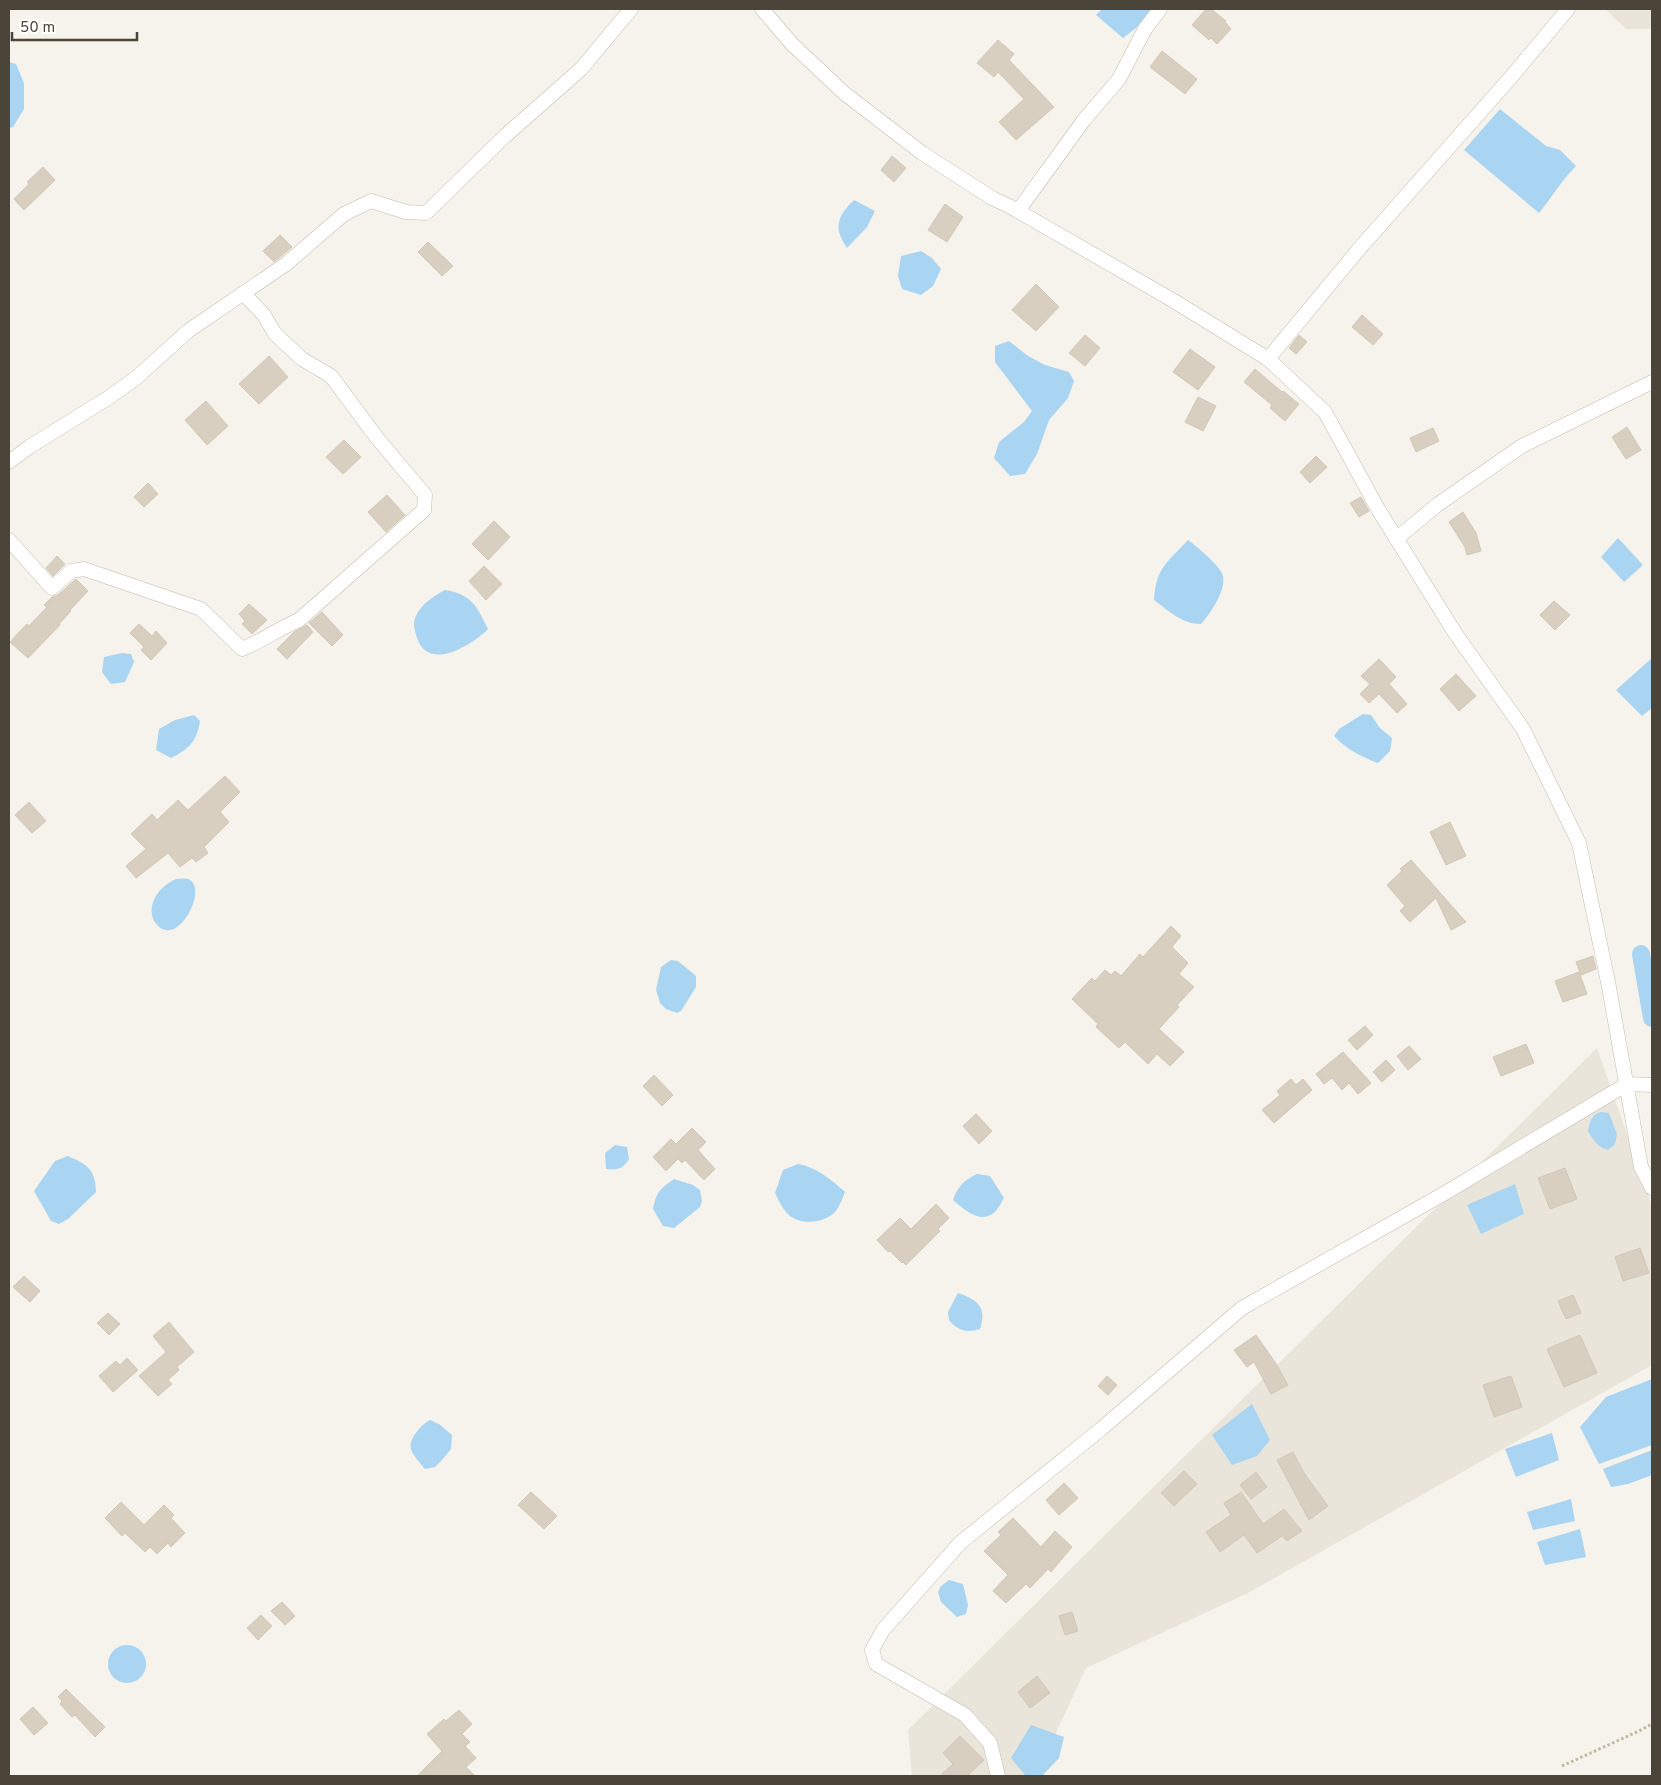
<svg xmlns="http://www.w3.org/2000/svg" width="1661" height="1785" viewBox="0 0 1661 1785" font-family="Overpass,sans-serif">
<rect width="100%" height="100%" fill="#f6f3ec"/>
<g fill="#eae5da">
<polygon points="1605,9 1652,9 1652,29 1626,29"/>
<polygon points="1597,1048 1652,1206 1652,1365 1248,1593 1086,1668 1036,1776 912,1776 908,1730"/>
</g>
<g fill="#a9d4f2">
<polygon points="1102,9 1152,9 1136,28 1123,38 1096,15"/>
<polygon points="9,62 16,64 24,83 24,109 13,127 9,128"/>
<path d="M1500,109l46,37 14,4 16,16c-14,14 -24,31 -37,47l-75,-63z"/>
<path d="M854,200l21,11 -8,16 -20,21c-14,-20 -10,-32 7,-48z"/>
<polygon points="921,251 932,258 941,269 933,286 921,295 902,289 898,276 901,256"/>
<polygon points="1009,341 1028,356 1045,365 1069,372 1074,381 1068,398 1049,420 1037,454 1025,474 1010,476 994,458 999,442 1024,422 1032,411 995,362 995,346"/>
<polygon points="1618,538 1643,565 1624,582 1601,557"/>
<path d="M1188,540c8,6 33,26 35,36 3,15 -13,38 -22,48 -19,0 -32,-13 -47,-24 2,-33 14,-38 34,-60z"/>
<path d="M445,590c27,4 32,17 43,39 -15,15 -59,44 -71,9 -2,-7 -5,-15 -1,-22 5,-12 18,-20 29,-26z"/>
<polygon points="122,653 131,654 134,662 125,682 111,684 102,672 104,657"/>
<polygon points="1652,658 1652,708 1642,716 1616,690"/>
<path d="M1363,714l8,1 9,13 12,10 -2,13 -12,12c-16,-6 -32,-14 -44,-27l5,-7z"/>
<path d="M194,715l6,6c-3,20 -11,28 -29,37l-15,-8 3,-21 16,-9z"/>
<path d="M176,879c4,0 9,-1 12,0 19,7 -3,55 -22,51 -6,-1 -9,-5 -12,-9 -8,-18 6,-35 22,-42z"/>
<polygon points="671,960 678,961 696,976 696,987 681,1011 677,1013 666,1009 660,1003 656,990 661,967"/>
<path d="M1601,1112l8,1 8,21 -2,10 -7,6c-9,-2 -15,-10 -20,-19 2,-10 3,-16 13,-19z"/>
<path d="M615,1145l12,2 2,12c-6,10 -11,11 -23,10l-1,-16z"/>
<path d="M68,1156c20,9 27,13 28,36l-28,27 -9,5 -8,-3 -17,-30 21,-30z"/>
<path d="M798,1164c18,3 34,16 47,28 -3,7 -6,16 -11,21 -11,10 -32,12 -44,3 -7,-6 -11,-15 -15,-23l8,-23z"/>
<path d="M977,1174l13,2 14,22c-3,5 -7,13 -12,16 -14,9 -28,-5 -39,-14 5,-14 11,-20 24,-26z"/>
<path d="M674,1179l19,6 7,5 2,11 -2,6 -26,21 -11,-2 -10,-17c3,-17 7,-20 21,-30z"/>
<polygon points="1515,1184 1524,1214 1481,1234 1467,1205"/>
<path d="M958,1293c20,7 29,14 22,36 -13,4 -22,2 -31,-9l-1,-8z"/>
<polygon points="1652,1379 1652,1445 1599,1464 1580,1427 1606,1397"/>
<polygon points="1252,1404 1270,1440 1257,1456 1232,1465 1212,1435"/>
<path d="M430,1420l9,4 13,11 -1,14 -9,11 -7,7 -10,2c-4,-5 -12,-13 -14,-20 -3,-10 11,-25 19,-29z"/>
<polygon points="1552,1433 1559,1460 1516,1477 1505,1449"/>
<polygon points="1652,1450 1652,1475 1628,1484 1611,1487 1603,1469"/>
<polygon points="1571,1499 1575,1521 1533,1530 1527,1512"/>
<polygon points="1580,1529 1586,1557 1545,1565 1537,1542"/>
<polygon points="949,1580 963,1584 968,1605 966,1614 957,1617 941,1602 938,1592 941,1586"/>
<circle cx="127" cy="1664" r="19"/>
<polygon points="1031,1725 1064,1737 1059,1758 1042,1776 1025,1775 1011,1758"/>
</g>
<g fill="none" stroke-linecap="round" stroke-linejoin="round">
<polyline stroke="#a9d4f2" stroke-width="18" points="1641,954 1652,1018"/>
</g>
<g fill="#d8cfc1" stroke="#d3c7b4">
<polygon points="1206,9 1211,9 1226,21 1225,22 1231,29 1217,44 1211,38 1209,40 1192,25"/>
<polygon points="998,40 1014,54 1009,60 1054,107 1016,140 999,122 1024,99 998,72 994,77 977,63"/>
<polygon points="1162,51 1197,79 1185,94 1150,67"/>
<polygon points="892,156 906,168 894,182 881,170"/>
<polygon points="43,167 55,180 24,210 14,199 29,184 27,182"/>
<polygon points="945,204 963,217 947,242 928,230"/>
<polygon points="280,235 292,247 274,262 263,251"/>
<polygon points="428,242 453,266 442,276 418,252"/>
<polygon points="1036,284 1059,307 1036,331 1012,310"/>
<polygon points="1362,315 1383,334 1373,345 1352,327"/>
<polygon points="1085,335 1100,348 1085,366 1069,353"/>
<polygon points="1299,335 1307,342 1296,354 1289,348"/>
<polygon points="1190,349 1215,367 1198,390 1173,372"/>
<polygon points="269,356 288,377 259,404 239,384"/>
<polygon points="1255,369 1282,392 1283,391 1299,404 1285,421 1270,408 1272,405 1244,382"/>
<polygon points="1198,397 1216,406 1203,431 1185,422"/>
<polygon points="206,401 228,426 207,445 185,420"/>
<polygon points="1627,427 1641,450 1626,459 1612,437"/>
<polygon points="1433,428 1439,441 1416,452 1410,438"/>
<polygon points="344,440 361,457 343,474 326,457"/>
<polygon points="1316,456 1327,467 1310,483 1300,472"/>
<polygon points="148,483 158,494 144,507 134,497"/>
<polygon points="387,495 405,515 386,532 368,512"/>
<polygon points="1361,497 1369,511 1359,517 1350,503"/>
<polygon points="1463,512 1476,533 1481,551 1467,555 1465,547 1449,522"/>
<polygon points="494,521 510,537 488,560 472,544"/>
<polygon points="57,556 65,564 53,576 46,568"/>
<polygon points="484,566 502,584 486,600 469,581"/>
<polygon points="76,579 88,591 70,610 71,611 59,624 60,625 28,658 10,642 27,624 29,626 47,607 44,605 52,597 58,595"/>
<polygon points="1554,601 1570,615 1555,630 1540,615"/>
<polygon points="249,604 267,620 252,634 242,624 245,621 239,614"/>
<polygon points="322,612 343,635 332,646 309,623"/>
<polygon points="139,624 152,636 156,631 167,643 151,660 141,650 144,647 130,633"/>
<polygon points="307,625 313,632 287,659 277,649 294,632"/>
<polygon points="1379,659 1396,677 1389,684 1407,704 1397,713 1379,694 1369,703 1360,694 1370,684 1361,676"/>
<polygon points="1456,674 1476,696 1459,711 1440,689"/>
<polygon points="225,776 240,792 220,812 229,822 204,847 208,853 196,862 192,858 180,867 168,853 136,878 126,866 146,849 131,834 152,814 157,820 178,800 188,810"/>
<polygon points="29,802 46,821 32,833 15,815"/>
<polygon points="1450,822 1466,856 1446,865 1430,832"/>
<polygon points="1411,860 1435,887 1466,922 1451,930 1436,898 1410,922 1400,911 1405,906 1387,885 1402,871 1400,869"/>
<polygon points="1171,926 1181,936 1172,947 1188,963 1179,974 1194,987 1177,1005 1179,1007 1159,1029 1184,1052 1170,1066 1157,1054 1148,1064 1125,1042 1119,1048 1096,1027 1098,1024 1072,999 1092,978 1095,981 1105,970 1111,975 1115,971 1121,976 1140,954 1143,957"/>
<polygon points="1593,956 1596,969 1581,975 1576,962"/>
<polygon points="1579,972 1587,994 1563,1002 1555,981"/>
<polygon points="1365,1026 1373,1035 1357,1050 1348,1040"/>
<polygon points="1526,1044 1534,1063 1501,1076 1493,1057"/>
<polygon points="1409,1046 1421,1059 1408,1070 1397,1056"/>
<polygon points="1343,1052 1371,1083 1358,1094 1349,1083 1342,1090 1332,1078 1324,1084 1316,1074"/>
<polygon points="1386,1060 1395,1070 1382,1082 1373,1072"/>
<polygon points="654,1075 673,1095 662,1106 643,1086"/>
<polygon points="1291,1079 1296,1085 1303,1079 1312,1090 1274,1123 1262,1110 1280,1095 1277,1091"/>
<polygon points="976,1114 992,1131 979,1144 963,1126"/>
<polygon points="692,1128 706,1142 698,1150 715,1169 704,1180 685,1160 682,1163 678,1159 666,1171 653,1157 671,1139 676,1144"/>
<polygon points="1565,1168 1577,1199 1550,1209 1538,1178"/>
<polygon points="936,1204 949,1218 938,1229 940,1231 906,1265 903,1262 902,1263 890,1251 888,1252 877,1240 900,1218 911,1229"/>
<polygon points="1640,1248 1649,1273 1623,1281 1615,1257"/>
<polygon points="24,1276 40,1291 30,1302 13,1287"/>
<polygon points="1573,1295 1581,1313 1566,1319 1558,1301"/>
<polygon points="108,1313 120,1324 109,1335 97,1323"/>
<polygon points="169,1322 194,1352 177,1367 179,1370 168,1380 172,1384 158,1396 139,1376 166,1352 153,1336"/>
<polygon points="1256,1335 1275,1362 1288,1385 1271,1394 1254,1362 1247,1367 1234,1350"/>
<polygon points="1580,1335 1597,1373 1564,1387 1547,1349"/>
<polygon points="127,1358 138,1370 113,1392 99,1376 116,1361 120,1365"/>
<polygon points="1107,1376 1117,1385 1108,1395 1098,1386"/>
<polygon points="1511,1376 1522,1407 1494,1417 1483,1385"/>
<polygon points="1293,1452 1304,1473 1328,1506 1309,1520 1277,1460"/>
<polygon points="1184,1471 1197,1484 1174,1506 1161,1493"/>
<polygon points="1256,1472 1267,1487 1251,1499 1240,1485"/>
<polygon points="1064,1483 1078,1498 1059,1515 1046,1500"/>
<polygon points="531,1492 557,1516 544,1529 518,1505"/>
<polygon points="1241,1492 1263,1524 1284,1509 1302,1531 1287,1541 1282,1536 1257,1553 1244,1535 1220,1552 1206,1532 1231,1515 1224,1503"/>
<polygon points="121,1502 144,1525 164,1505 174,1515 171,1518 185,1533 171,1547 168,1543 157,1554 150,1547 145,1552 125,1533 122,1536 105,1518"/>
<polygon points="1013,1518 1041,1547 1055,1531 1072,1547 1051,1572 1048,1569 1030,1588 1026,1584 1006,1603 993,1591 1008,1575 984,1551 1001,1535 998,1532"/>
<polygon points="282,1602 295,1616 285,1625 271,1611"/>
<polygon points="1072,1612 1078,1631 1065,1635 1059,1616"/>
<polygon points="261,1615 272,1626 258,1640 247,1628"/>
<polygon points="1037,1676 1050,1693 1030,1708 1018,1692"/>
<polygon points="66,1689 105,1727 95,1737 75,1715 72,1717 60,1704 62,1701 58,1697"/>
<polygon points="33,1707 48,1723 34,1735 20,1719"/>
<polygon points="459,1710 472,1724 462,1734 470,1742 465,1746 476,1758 466,1767 475,1776 417,1776 442,1751 427,1734 444,1719 446,1721"/>
<polygon points="960,1736 984,1760 967,1776 940,1776 953,1764 943,1753"/>
</g>
<g fill="none" stroke-linecap="round" stroke-linejoin="round">
<g stroke="#c2bbae" stroke-width="15">
<g id="minor">
<polyline points="762,9 792,44 844,93 922,153 992,198 1011,207 1174,301 1268,359 1325,412 1378,509 1455,633 1523,729 1579,843 1609,987 1641,1167 1652,1188"/>
<polyline points="1018,211 1084,120 1119,79 1145,29 1160,9"/>
<polyline points="1268,359 1359,249 1512,76 1568,9"/>
<polyline points="9,462 29,447 108,398 136,378 188,331 286,264 344,214 371,201 406,212 426,213 505,136 581,69 631,9"/>
<polyline points="1396,539 1437,505 1522,446 1652,382"/>
<path d="M9,540l43,48 19,-17 13,-2 117,40 41,40c20,-8 36,-20 57,-29l125,-110 1,-15 -48,-57 -46,-62 -29,-17 -27,-25 -11,-19 -21,-22"/>
<polyline points="998,1776 990,1743 965,1715 876,1664 872,1650 883,1630 960,1543 1101,1429 1242,1308 1445,1193 1627,1084 1652,1085"/>
</g>
</g>
<polyline stroke="#c4b79f" stroke-width="3" stroke-dasharray="2.5 2.5" stroke-linecap="butt" points="1562,1766 1639,1731 1652,1724"/>
<use href="#minor" stroke="#fff" stroke-width="14"/>
</g>
<rect width="1661" height="1785" fill="none" stroke="#4b4439" stroke-width="20"/>
<path d="M12 32v8h125v-8" fill="none" stroke="#4b4439" stroke-width="2.5"/>
<text x="20" y="32" font-size="15" fill="#4b4439" stroke="#ffffff" stroke-width="4" paint-order="stroke">50 m</text>
</svg>
